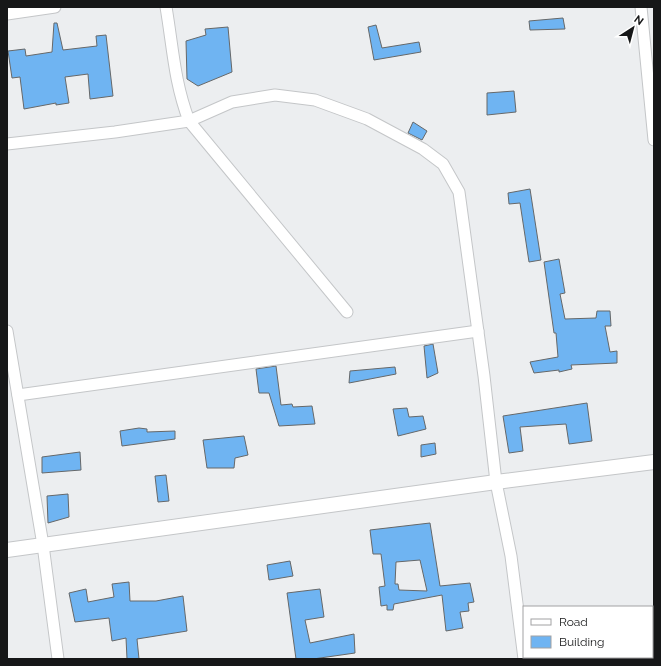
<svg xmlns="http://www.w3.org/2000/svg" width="661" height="666" viewBox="0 0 661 666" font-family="Raleway,sans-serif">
<rect width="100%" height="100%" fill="#eceef0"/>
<g fill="#6fb4f2" stroke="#666869" fill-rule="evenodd">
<polygon points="563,18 565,29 530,30 529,21"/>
<polygon points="54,23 57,23 63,50 97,46 96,36 106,35 113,96 90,99 88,74 65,77 69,103 56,105 56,103 24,109 20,77 12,78 8,51 25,49 26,56 52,52"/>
<polygon points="376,25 382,48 419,42 421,52 374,60 368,27"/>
<polygon points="228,27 232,72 198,86 187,79 186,41 206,35 205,29"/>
<polygon points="514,91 516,112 487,115 487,93"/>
<polygon points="413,122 427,131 422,140 408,133"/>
<polygon points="530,189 541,260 529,262 520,203 509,204 508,193"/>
<polygon points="559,259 565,293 560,294 565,319 596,318 597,311 610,311 611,326 605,326 610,352 617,351 617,363 571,365 572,369 559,372 559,370 534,373 530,362 558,357 556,333 554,333 544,262"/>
<polygon points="433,344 438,373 427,378 424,346"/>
<polygon points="276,366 281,405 292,404 293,407 312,406 315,424 279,426 269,393 259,393 256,369"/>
<polygon points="395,367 396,374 349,383 350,371"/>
<polygon points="587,403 592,441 569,444 566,424 520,427 523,451 509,453 503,416"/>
<polygon points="407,408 409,417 423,416 426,429 398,436 393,409"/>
<polygon points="139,428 147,429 147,432 175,431 175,439 122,446 120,431"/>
<polygon points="244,436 248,455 235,458 234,468 207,468 203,440"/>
<polygon points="435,443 436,454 421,457 421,445"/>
<polygon points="80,452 81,470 42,473 42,457"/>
<polygon points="166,475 169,501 158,502 155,476"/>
<polygon points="68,494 69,517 48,523 47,496"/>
<path d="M430,523l10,63 30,-3 4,19 -6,1 1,8 -9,1 3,16 -17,3 -4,-36 -48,9 -1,6h-6v-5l-6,1 -2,-19 6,-1 -4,-32h-8l-3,-24zM420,560l7,31 -28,-1 -1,-6h-3l1,-22z"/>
<polygon points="290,561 293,576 269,580 267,565"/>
<polygon points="129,582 130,601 156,601 183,596 187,631 137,639 139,659 127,659 126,638 112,641 109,618 75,622 69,593 86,589 88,602 114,597 112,584"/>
<polygon points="320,589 324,617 305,620 310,643 354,634 355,653 313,659 296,659 287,593"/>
</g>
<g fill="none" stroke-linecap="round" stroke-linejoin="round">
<g stroke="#c4c6c8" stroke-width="13">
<g id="minor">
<path d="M166,7c7,41 8,74 23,114l158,191"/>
<polyline points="641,7 654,140"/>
<polyline points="7,14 55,7"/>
<polyline points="7,144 115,132 189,121 232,102 275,95 315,100 367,119 423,149 443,164 459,192 484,376 496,482 511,556 524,659"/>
<polyline points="7,331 43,545 58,659"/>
<polyline points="18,395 478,331"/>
</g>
</g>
<g stroke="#c4c6c8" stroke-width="16">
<polyline id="tertiary" points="7,550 496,482 654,462"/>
</g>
<use href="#minor" stroke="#fff" stroke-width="11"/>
<use href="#tertiary" stroke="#fff" stroke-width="14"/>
</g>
<rect width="661" height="666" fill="none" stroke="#161718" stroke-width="16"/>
<rect x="523" y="606" width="130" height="52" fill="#ffffff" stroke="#a2a2a3"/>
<rect x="531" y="619" width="20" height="6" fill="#ffffff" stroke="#a2a2a3"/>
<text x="559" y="626" font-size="12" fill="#161718">Road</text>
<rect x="531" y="636" width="20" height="12" fill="#6fb4f2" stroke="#a2a2a3"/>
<text x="559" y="646" font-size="12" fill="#161718">Building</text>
<g transform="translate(633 28) rotate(36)" stroke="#ffffff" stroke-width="3" paint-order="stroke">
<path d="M0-3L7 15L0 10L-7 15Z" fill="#161718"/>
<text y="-6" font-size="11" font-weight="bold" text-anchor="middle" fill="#161718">N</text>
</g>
</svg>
